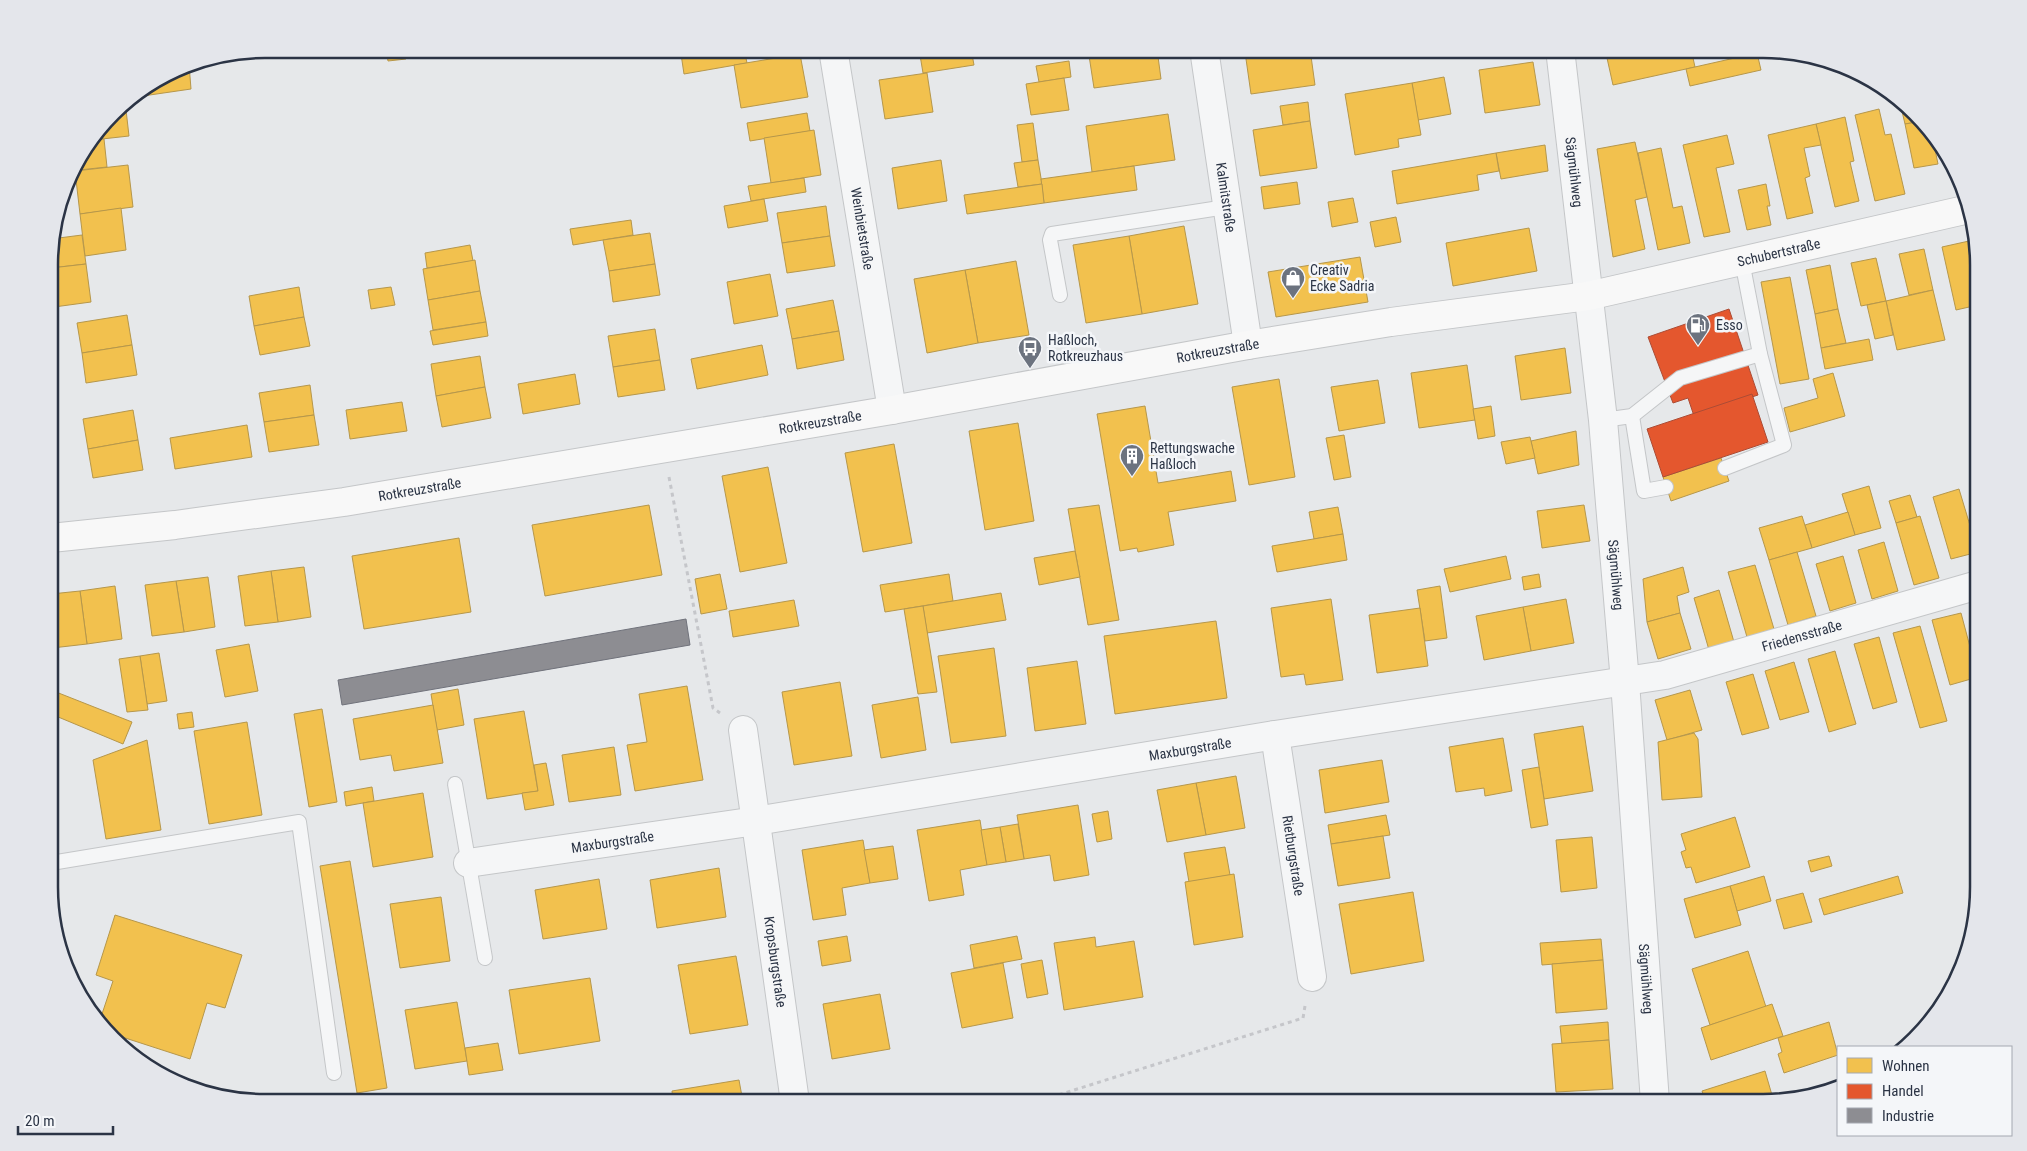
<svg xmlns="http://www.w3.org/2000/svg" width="2027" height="1151" viewBox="0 0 2027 1151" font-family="'Roboto Condensed',sans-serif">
<rect width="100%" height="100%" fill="#e6e8ea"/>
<g fill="#f2c14e" stroke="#b6974b">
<polygon points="386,49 404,49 406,59 388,61"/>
<polygon points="714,49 744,49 747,63 684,74 681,54"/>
<polygon points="959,49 971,49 974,65 923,73 920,55"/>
<polygon points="1088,49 1157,49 1161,79 1094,88"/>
<polygon points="1266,49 1310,49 1315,85 1251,94 1245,52"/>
<polygon points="1605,49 1691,49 1695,67 1613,85"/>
<polygon points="1757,53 1761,70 1690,86 1686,69"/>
<polygon points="800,54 808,97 741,108 734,65"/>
<polygon points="1069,61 1071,77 1039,82 1036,66"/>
<polygon points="1533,62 1540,105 1485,113 1479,70"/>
<polygon points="189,64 191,89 129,98 182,65"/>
<polygon points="927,73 933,112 885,119 879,80"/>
<polygon points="1444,77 1451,114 1418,120 1412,83"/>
<polygon points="1064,78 1069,110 1031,115 1026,84"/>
<polygon points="1412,83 1421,135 1398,139 1399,147 1355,155 1345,94"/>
<polygon points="125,101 129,136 93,140 122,103"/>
<polygon points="1308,102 1310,121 1283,125 1280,106"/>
<polygon points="1901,107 1917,122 1905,124"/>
<polygon points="1879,109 1885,135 1891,134 1905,194 1875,201 1855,115"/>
<polygon points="807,113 810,131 750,141 747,123"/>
<polygon points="1168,114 1175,160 1092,172 1086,126"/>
<polygon points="1845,117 1854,161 1850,162 1859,201 1835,207 1816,124"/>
<polygon points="1310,121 1317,168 1260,176 1253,130"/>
<polygon points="1917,122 1932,135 1938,164 1914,168 1905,124"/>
<polygon points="1033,123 1038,160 1022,162 1017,125"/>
<polygon points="1816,124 1821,145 1804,148 1810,176 1805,178 1813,213 1787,219 1768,135"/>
<polygon points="814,130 821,175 771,183 764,138"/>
<polygon points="1727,135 1734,164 1716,168 1730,232 1704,237 1683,145"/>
<polygon points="104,139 107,167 70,171 93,140"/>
<polygon points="1635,142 1647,197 1635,200 1645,249 1613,257 1597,149"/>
<polygon points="1545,145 1548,171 1501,179 1496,153"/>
<polygon points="1661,148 1673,208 1682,206 1690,243 1658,250 1638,153"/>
<polygon points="1496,153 1499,171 1477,175 1479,190 1397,204 1392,171"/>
<polygon points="941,160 947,201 898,209 892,168"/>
<polygon points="1038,160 1042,184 1018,187 1014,163"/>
<polygon points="128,165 133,207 80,214 75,171"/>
<polygon points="1134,166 1137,190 1044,203 1041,179"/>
<polygon points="804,178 806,192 751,201 748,186"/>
<polygon points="1297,182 1300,204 1264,209 1261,187"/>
<polygon points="1042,184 1044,203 967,214 964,195"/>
<polygon points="1766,184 1770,206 1767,206 1771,225 1747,230 1738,190"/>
<polygon points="1353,198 1358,222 1332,227 1328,202"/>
<polygon points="764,199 768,221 728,228 724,206"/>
<polygon points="826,206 830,236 782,243 777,213"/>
<polygon points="121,208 126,250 85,256 80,214"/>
<polygon points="1396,217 1401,242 1375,247 1370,222"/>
<polygon points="631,220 633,235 573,245 570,229"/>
<polygon points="1184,226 1198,304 1142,314 1129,236"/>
<polygon points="1529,228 1537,271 1453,286 1446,243"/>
<polygon points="650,233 655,264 609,271 603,240"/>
<polygon points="82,235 86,264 51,268 51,239"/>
<polygon points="830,236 835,266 787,273 782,243"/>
<polygon points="1129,236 1142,314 1086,323 1073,245"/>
<polygon points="1969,241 1978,277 1978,305 1956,310 1942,247"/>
<polygon points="470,245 473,261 427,268 425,253"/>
<polygon points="1924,249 1933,290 1909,295 1899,254"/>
<polygon points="1360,257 1368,302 1276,317 1268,272"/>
<polygon points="1876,258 1886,301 1861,306 1851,263"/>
<polygon points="475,260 480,291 428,300 423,269"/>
<polygon points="1016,261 1029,335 978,343 965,270"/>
<polygon points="86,264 91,302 54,307 51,268"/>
<polygon points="655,264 660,295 613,302 609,271"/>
<polygon points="1830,265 1838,309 1815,314 1806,270"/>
<polygon points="965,270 978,343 927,353 914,279"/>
<polygon points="770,274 778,316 734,324 727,282"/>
<polygon points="1790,277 1809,379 1780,384 1761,282"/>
<polygon points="299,287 304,317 254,326 249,296"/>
<polygon points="391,287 395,305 371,309 368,290"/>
<polygon points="1933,290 1945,340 1897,350 1886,301"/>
<polygon points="480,291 486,322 433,330 428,300"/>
<polygon points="833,300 839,331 792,339 786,309"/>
<polygon points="1886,301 1893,335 1875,339 1867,305"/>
<polygon points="1838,309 1846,343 1821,348 1815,314"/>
<polygon points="127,315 132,345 82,353 77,323"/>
<polygon points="304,317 310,346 260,355 254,326"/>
<polygon points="486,322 488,336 433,345 430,331"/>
<polygon points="655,329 660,360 613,367 608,336"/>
<polygon points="839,331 844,360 797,369 792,339"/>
<polygon points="1869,339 1873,360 1825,369 1821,348"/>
<polygon points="132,345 137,375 86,383 82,353"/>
<polygon points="762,345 768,375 697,389 691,359"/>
<polygon points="1565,348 1571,393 1521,400 1515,356"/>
<polygon points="480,356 485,387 436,396 431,364"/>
<polygon points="660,360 665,390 618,397 613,367"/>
<polygon points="1467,365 1475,420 1419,428 1411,373"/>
<polygon points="1833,373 1845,416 1790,432 1784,408 1818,398 1813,379"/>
<polygon points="575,374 580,404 523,414 518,384"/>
<polygon points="1279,379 1295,477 1249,485 1232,387"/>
<polygon points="1378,380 1385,423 1339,431 1331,387"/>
<polygon points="310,385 314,415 264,422 259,393"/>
<polygon points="485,387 491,418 442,427 436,396"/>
<polygon points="402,402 407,431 350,439 346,410"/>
<polygon points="1145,406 1158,483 1231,471 1236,501 1168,512 1174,545 1138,552 1137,548 1120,551 1097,414"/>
<polygon points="1491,406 1495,436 1478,439 1473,409"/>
<polygon points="133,410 138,440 88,449 83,419"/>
<polygon points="314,415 319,445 269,452 264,422"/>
<polygon points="1018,423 1034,521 985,530 969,431"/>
<polygon points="247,425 252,457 175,469 170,438"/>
<polygon points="1576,431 1579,465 1538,474 1531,441"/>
<polygon points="1344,435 1351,477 1334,480 1326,438"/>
<polygon points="1530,437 1535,458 1506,464 1501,442"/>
<polygon points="138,440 143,470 93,478 88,449"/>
<polygon points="894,444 912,543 863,552 845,453"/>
<polygon points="1721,458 1729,481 1671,501 1663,477"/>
<polygon points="768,467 787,563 740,572 722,476"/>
<polygon points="1869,486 1881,528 1855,535 1842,494"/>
<polygon points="1959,489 1978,552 1951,559 1933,497"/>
<polygon points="1910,495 1917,517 1896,523 1889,501"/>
<polygon points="649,505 662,575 545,596 532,525"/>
<polygon points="1099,505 1119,620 1088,625 1068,509"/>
<polygon points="1584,505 1590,541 1542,548 1537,511"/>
<polygon points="1338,507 1343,534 1314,539 1309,512"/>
<polygon points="1848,512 1855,535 1812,548 1805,525"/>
<polygon points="1802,516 1812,548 1769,560 1759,528"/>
<polygon points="1920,516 1939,578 1914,585 1896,523"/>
<polygon points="1343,534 1347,560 1277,572 1272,546"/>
<polygon points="459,538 471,612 364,629 352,556"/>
<polygon points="1884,542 1898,591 1872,599 1858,550"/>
<polygon points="1075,551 1080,577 1039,585 1034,558"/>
<polygon points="1797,552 1816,616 1788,625 1769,560"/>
<polygon points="1506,556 1511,579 1450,592 1444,569"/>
<polygon points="1843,556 1856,603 1830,611 1816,564"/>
<polygon points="1755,565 1774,629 1747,637 1728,572"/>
<polygon points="304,567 311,617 278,622 271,571"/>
<polygon points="1683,567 1689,592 1677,596 1680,613 1647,622 1643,579"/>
<polygon points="271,571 278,622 245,626 238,576"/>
<polygon points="720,574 727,609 701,614 695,579"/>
<polygon points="949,574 953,601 885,612 880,585"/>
<polygon points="1539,574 1541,587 1524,590 1522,577"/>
<polygon points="208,577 215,627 184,632 176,581"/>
<polygon points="176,581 184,632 152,636 145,585"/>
<polygon points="115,586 122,639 87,644 80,591"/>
<polygon points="1440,586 1447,638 1425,641 1417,590"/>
<polygon points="1719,590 1734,642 1709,650 1694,598"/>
<polygon points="80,591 87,644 52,648 51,594"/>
<polygon points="1001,593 1006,620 927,633 923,606"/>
<polygon points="1331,599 1343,680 1306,685 1304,674 1281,677 1271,608"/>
<polygon points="1566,599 1574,643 1531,651 1523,607"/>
<polygon points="794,600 799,626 733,637 729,611"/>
<polygon points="923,606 937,692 918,694 904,609"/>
<polygon points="1523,607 1531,651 1484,660 1476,616"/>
<polygon points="1420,608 1428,666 1377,673 1369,615"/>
<polygon points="1680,613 1691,649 1658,659 1647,622"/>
<polygon points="1961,613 1978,677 1950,685 1932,620"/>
<polygon points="1216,621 1227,698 1115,714 1104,636"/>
<polygon points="1920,626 1947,721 1920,728 1893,633"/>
<polygon points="1879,637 1897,702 1873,709 1854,644"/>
<polygon points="249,644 258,691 225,697 216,650"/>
<polygon points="994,648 1006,736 951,743 938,656"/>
<polygon points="1835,651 1856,724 1829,732 1808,659"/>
<polygon points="159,653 167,701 147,704 140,656"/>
<polygon points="140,656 148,710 127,712 119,659"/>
<polygon points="1077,661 1086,724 1035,731 1027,668"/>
<polygon points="1794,662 1809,712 1780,720 1765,671"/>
<polygon points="1753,674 1769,728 1742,735 1726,682"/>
<polygon points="840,682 852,756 794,765 782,692"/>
<polygon points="687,686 703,780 635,791 627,745 647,742 639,694"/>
<polygon points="458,689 464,725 437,730 431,694"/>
<polygon points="51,690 132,722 123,744 51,714"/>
<polygon points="1690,690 1702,730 1667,740 1655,700"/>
<polygon points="918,697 926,750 881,758 872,705"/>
<polygon points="433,705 443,763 394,771 391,755 360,760 353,719"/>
<polygon points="322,709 337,802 309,807 294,714"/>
<polygon points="524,711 538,791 487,799 474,719"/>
<polygon points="192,712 194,727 179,729 177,714"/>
<polygon points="247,722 262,815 209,824 194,731"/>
<polygon points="1583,726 1593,791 1544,799 1534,734"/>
<polygon points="1694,733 1698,739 1702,797 1662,800 1658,742"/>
<polygon points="1503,738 1512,791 1485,796 1484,788 1456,792 1449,747"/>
<polygon points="147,740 161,830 106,839 93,760"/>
<polygon points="614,747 621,795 569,802 562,755"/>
<polygon points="1382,760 1389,802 1325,813 1319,770"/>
<polygon points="546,763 554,805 525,810 522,793 538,791 534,765"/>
<polygon points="1539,767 1548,825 1531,828 1522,770"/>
<polygon points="1236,776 1245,828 1206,835 1196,783"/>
<polygon points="1196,783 1206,835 1167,842 1157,790"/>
<polygon points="372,787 374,801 346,806 344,792"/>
<polygon points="423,793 433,857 373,867 363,803"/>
<polygon points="1078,805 1089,875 1054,881 1050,855 1024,859 1017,815"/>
<polygon points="1108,811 1112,839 1097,842 1092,814"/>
<polygon points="1386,815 1390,835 1331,844 1328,825"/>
<polygon points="1735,817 1750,867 1696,883 1691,867 1686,868 1681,852 1686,850 1681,834"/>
<polygon points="980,820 987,865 960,870 964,895 929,901 917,830"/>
<polygon points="1018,824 1024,859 1006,862 1000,827"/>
<polygon points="1000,827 1006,862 987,865 981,830"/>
<polygon points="1383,836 1390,878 1338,886 1331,844"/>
<polygon points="1592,837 1597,888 1561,892 1556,840"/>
<polygon points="863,840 870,883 842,888 846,915 813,920 802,850"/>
<polygon points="893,846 898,879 870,883 864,850"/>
<polygon points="1225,847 1230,875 1189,882 1184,853"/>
<polygon points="1829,856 1832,866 1811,872 1808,861"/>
<polygon points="350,861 387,1088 357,1093 320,866"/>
<polygon points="719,868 726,917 657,928 650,880"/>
<polygon points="1234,874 1243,937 1194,945 1185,882"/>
<polygon points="1764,876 1771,901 1737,911 1730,886"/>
<polygon points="1898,876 1903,893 1824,915 1819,899"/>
<polygon points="599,879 607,929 543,939 535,890"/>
<polygon points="1730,886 1741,925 1695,938 1684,899"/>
<polygon points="1413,892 1424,961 1351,974 1339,904"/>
<polygon points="1803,893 1812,922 1784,929 1776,900"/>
<polygon points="441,897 450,961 400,968 390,904"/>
<polygon points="115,915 242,955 225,1008 207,1003 190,1059 116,1035 100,1020 113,981 96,975"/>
<polygon points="847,936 851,961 822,966 818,941"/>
<polygon points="1017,936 1022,959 974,968 970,945"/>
<polygon points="1095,937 1096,947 1134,941 1143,997 1064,1010 1054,943"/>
<polygon points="1601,939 1603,960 1542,965 1540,943"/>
<polygon points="1748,951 1766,1007 1710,1025 1692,969"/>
<polygon points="736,956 748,1025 690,1034 678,965"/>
<polygon points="1042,960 1048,994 1027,998 1021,964"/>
<polygon points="1603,960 1607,1009 1556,1013 1552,964"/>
<polygon points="1003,963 1013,1018 962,1028 951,973"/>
<polygon points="590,978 600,1041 519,1054 509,990"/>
<polygon points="880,994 890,1049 832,1059 823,1004"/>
<polygon points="457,1002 467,1061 415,1069 405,1010"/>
<polygon points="1772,1004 1783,1036 1711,1060 1701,1028"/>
<polygon points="1608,1022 1609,1040 1562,1044 1560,1026"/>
<polygon points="1829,1022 1838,1055 1784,1073 1778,1054 1782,1052 1778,1038"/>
<polygon points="1609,1040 1613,1089 1556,1092 1552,1044"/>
<polygon points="498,1043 503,1070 469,1075 465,1048"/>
<polygon points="1765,1071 1774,1102 1706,1102 1702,1091"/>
<polygon points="739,1080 743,1102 673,1102 672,1091"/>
</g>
<g fill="#e4572e" stroke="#ac4c35">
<polygon points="1729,309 1758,395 1694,416 1688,398 1673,403 1648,337"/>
<polygon points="1752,394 1768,442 1663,477 1647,429"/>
</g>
<polygon fill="#8d8d92" stroke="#70727b" points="686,619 690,645 342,705 338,680"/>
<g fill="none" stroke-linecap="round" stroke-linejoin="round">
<g stroke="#c4c6c8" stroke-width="16">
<g id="service">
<polyline points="1060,295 1050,240 1052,234 1226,207"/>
<polyline points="1632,416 1644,491 1666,487"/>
<polyline points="1603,420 1632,416 1680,378 1760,354 1742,261"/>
<polyline points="1725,468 1784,445 1760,354"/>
<polyline points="455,784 485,958"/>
<polyline points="51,863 299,822 334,1073"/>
</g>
</g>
<g stroke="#c4c6c8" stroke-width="30">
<g id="minor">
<path id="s1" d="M833,49l59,361"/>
<path id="s2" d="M1204,49l44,296"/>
<path id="s3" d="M1560,49l43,371 22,262 30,420"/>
<path id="s4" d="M743,730l52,372"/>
<path id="s5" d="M1275,735l37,242"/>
<path id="s6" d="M468,863l288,-42 519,-86 390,-60 313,-90"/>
</g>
</g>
<g stroke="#c4c6c8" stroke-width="30">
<g id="secondary">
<path id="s7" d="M51,538l124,-13 169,-23 548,-92 356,-65 143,-23 197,-26 381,-87"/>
</g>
</g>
<g stroke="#c5c6ca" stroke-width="3" stroke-dasharray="4 4" stroke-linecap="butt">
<polyline points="669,477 713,708 720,713"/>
<polyline points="1036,1102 1303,1018 1305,1006"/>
</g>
<use href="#service" stroke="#f5f6f7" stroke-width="14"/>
<use href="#minor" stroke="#f5f6f7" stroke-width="28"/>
<use href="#secondary" stroke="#f8f8f8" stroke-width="28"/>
</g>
<defs>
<g id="shop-pin" transform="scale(1.25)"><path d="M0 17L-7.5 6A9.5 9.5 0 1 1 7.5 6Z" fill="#6c737f" stroke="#f4f6f9"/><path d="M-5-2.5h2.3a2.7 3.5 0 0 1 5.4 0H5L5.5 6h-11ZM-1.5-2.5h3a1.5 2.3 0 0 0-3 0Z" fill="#fff"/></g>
<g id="fuel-pin" transform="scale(1.25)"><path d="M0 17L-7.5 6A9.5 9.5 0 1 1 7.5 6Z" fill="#6c737f" stroke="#f4f6f9"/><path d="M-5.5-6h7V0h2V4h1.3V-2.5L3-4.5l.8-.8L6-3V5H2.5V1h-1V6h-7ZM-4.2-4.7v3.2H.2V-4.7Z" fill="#fff"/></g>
<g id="bus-pin" transform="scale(1.25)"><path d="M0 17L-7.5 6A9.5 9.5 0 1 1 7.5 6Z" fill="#6c737f" stroke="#f4f6f9"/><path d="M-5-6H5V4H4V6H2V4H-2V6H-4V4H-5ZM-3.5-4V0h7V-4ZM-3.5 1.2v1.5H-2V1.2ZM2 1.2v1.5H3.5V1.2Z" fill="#fff"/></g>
<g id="building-pin" transform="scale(1.25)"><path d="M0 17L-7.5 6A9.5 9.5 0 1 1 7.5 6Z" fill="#6c737f" stroke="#f4f6f9"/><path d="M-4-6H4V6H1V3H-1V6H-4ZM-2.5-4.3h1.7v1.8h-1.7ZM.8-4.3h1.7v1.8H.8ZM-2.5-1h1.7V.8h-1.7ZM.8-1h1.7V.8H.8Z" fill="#fff"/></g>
</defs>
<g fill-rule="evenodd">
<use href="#shop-pin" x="1293" y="278"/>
<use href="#fuel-pin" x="1698" y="325"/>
<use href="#bus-pin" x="1030" y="348"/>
<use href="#building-pin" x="1132" y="456"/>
</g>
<g text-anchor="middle" stroke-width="5" stroke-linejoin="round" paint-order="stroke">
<g font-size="14" fill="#2b3445" stroke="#f4f6f9">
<text dy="5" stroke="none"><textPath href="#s3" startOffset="124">Sägmühlweg</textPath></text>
<text dy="5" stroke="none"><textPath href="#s2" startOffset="150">Kalmitstraße</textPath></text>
<text dy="5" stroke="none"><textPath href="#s1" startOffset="182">Weinbietstraße</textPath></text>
<text dy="5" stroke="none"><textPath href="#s7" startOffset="1752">Schubertstraße</textPath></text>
<text dy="5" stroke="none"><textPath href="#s7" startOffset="1182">Rotkreuzstraße</textPath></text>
<text dy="5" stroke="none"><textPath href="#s7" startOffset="778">Rotkreuzstraße</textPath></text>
<text dy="5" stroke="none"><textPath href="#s7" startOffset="372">Rotkreuzstraße</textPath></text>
<text dy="5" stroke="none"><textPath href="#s3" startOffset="529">Sägmühlweg</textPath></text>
<text dy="5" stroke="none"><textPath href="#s6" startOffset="1354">Friedensstraße</textPath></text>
<text dy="5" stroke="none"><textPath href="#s6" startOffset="731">Maxburgstraße</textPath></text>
<text dy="5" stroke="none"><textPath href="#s6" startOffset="146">Maxburgstraße</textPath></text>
<text dy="5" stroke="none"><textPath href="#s5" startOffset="122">Rietburgstraße</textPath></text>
<text dy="5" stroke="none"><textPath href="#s4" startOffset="234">Kropsburgstraße</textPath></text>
<text dy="5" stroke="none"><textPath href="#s3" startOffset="934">Sägmühlweg</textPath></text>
</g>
<g font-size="14" fill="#2b3445" stroke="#f4f6f9" text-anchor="start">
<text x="1310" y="275">Creativ<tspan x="1310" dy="16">Ecke Sadria</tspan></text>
<text x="1716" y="330">Esso</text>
<text x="1048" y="345">Haßloch,<tspan x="1048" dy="16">Rotkreuzhaus</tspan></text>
<text x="1150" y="453">Rettungswache<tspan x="1150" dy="16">Haßloch</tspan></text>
</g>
</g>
<path d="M0 0H2027V1151H0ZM265 58H1763A207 207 0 0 1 1970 265V887A207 207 0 0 1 1763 1094H265A207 207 0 0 1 58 887V265A207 207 0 0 1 265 58Z" fill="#e4e6eb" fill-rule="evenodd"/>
<path fill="none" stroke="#2b3445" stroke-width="2.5" d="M265 58H1763A207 207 0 0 1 1970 265V887A207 207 0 0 1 1763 1094H265A207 207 0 0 1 58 887V265A207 207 0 0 1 265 58Z"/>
<rect x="1837" y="1046" width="175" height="90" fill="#f4f6f9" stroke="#a4a8b1"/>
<rect x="1847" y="1058" width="25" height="15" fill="#f2c14e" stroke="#a4a8b1"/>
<text x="1882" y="1071" font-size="15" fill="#2b3445">Wohnen</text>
<rect x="1847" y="1084" width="25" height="15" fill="#e4572e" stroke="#a4a8b1"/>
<text x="1882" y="1096" font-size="15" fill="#2b3445">Handel</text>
<rect x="1847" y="1108" width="25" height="15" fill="#8d8d92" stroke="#a4a8b1"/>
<text x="1882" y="1121" font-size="15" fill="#2b3445">Industrie</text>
<path d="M18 1126v8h95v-8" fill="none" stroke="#2b3445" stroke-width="2.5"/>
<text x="25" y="1126" font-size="15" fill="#2b3445" stroke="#f4f6f9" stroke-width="4" paint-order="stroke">20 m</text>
</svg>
